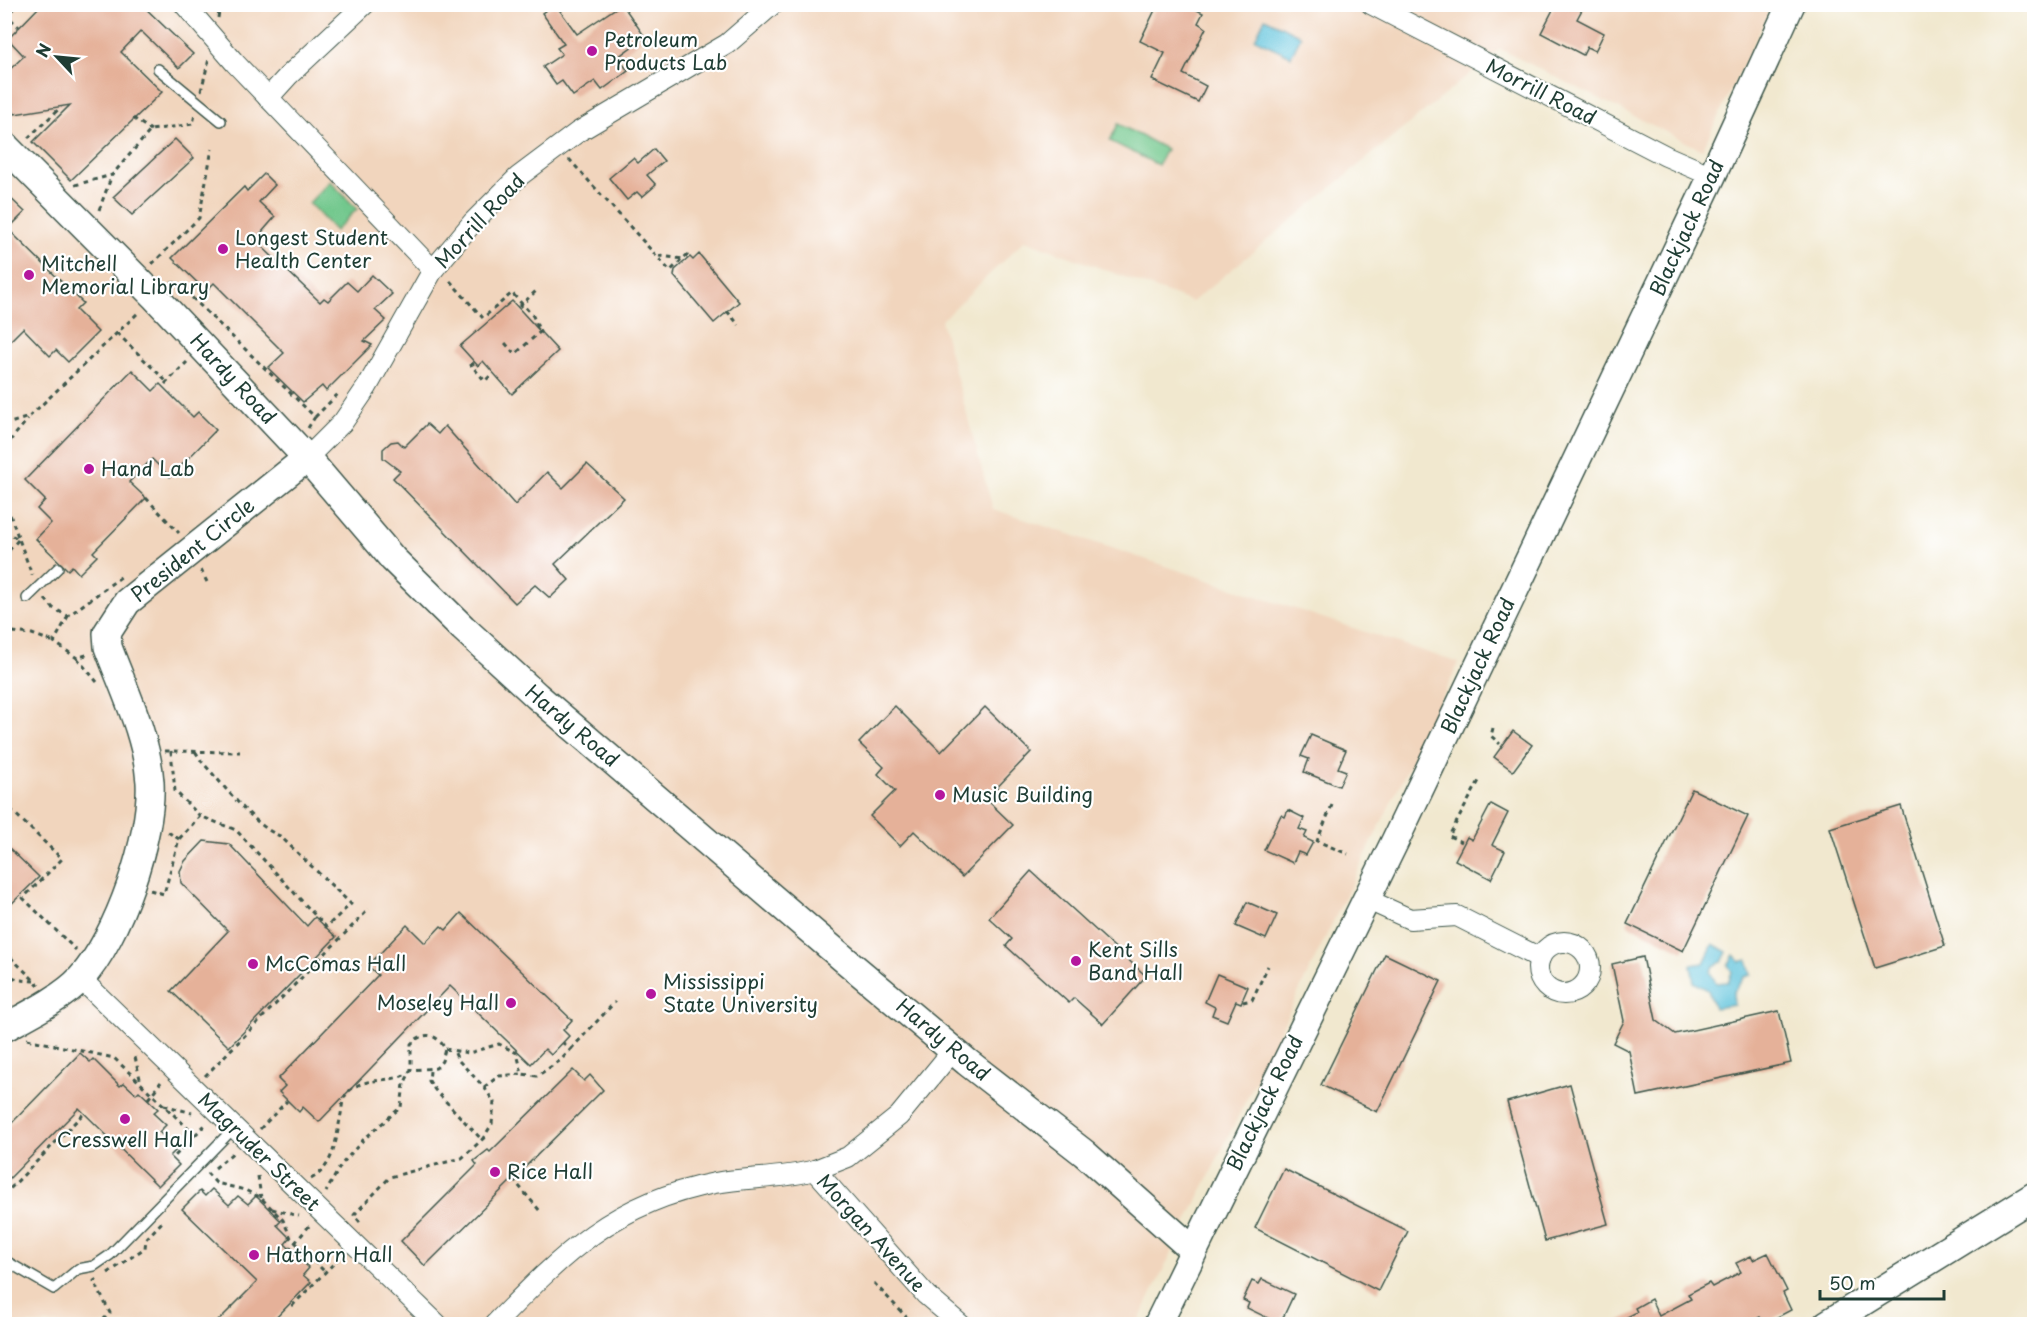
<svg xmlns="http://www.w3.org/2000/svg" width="2039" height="1329" viewBox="0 0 2039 1329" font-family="'Playpen Sans',sans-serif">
<rect width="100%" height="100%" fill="#fff"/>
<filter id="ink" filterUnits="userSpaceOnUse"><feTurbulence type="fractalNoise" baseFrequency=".0167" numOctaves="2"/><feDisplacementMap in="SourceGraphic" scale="12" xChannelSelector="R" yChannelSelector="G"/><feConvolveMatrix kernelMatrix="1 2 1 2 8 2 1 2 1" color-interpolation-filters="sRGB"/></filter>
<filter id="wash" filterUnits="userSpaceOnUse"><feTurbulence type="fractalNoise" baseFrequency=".008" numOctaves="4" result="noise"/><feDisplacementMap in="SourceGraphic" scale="24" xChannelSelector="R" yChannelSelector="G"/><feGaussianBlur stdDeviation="1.35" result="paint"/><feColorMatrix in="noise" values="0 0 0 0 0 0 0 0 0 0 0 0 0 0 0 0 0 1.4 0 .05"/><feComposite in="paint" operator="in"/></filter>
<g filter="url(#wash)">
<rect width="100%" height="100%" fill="#f1e8cf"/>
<polygon fill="#f1d5bd" points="5,5 1772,5 1702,150 1500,49 1192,302 1025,240 941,321 993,509 1459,663 1137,1324 5,1324"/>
<g fill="#72c88d" stroke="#488260" stroke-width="1.5">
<polygon points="1118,124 1166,149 1158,165 1110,141"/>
<polygon points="330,181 357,209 335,231 309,203"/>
</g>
<g fill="#5dc2db" stroke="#3e8088" stroke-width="1.5">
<polygon points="1265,18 1301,36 1291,56 1255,39"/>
<polygon points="1713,944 1727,952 1722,962 1713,966 1710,972 1716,983 1728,982 1732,972 1728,965 1734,955 1740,962 1747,960 1751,975 1744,977 1733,993 1734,1005 1714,1008 1708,990 1694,982 1691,965 1704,963"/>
</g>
<g id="blocks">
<g fill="#e5b199">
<polygon points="42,4 141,4 193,54 179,68 141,31 121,52 162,92 71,180 33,142 70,105 15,114 4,97 4,75 24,56 8,39"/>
<polygon points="555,4 577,34 622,4 645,37 618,57 628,71 602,90 595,81 573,96 562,81 556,85 543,67 562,54 557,48 564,44 542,13"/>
<polygon points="1158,4 1185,4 1203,13 1198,23 1206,28 1183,74 1206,86 1198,102 1152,80 1165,53 1140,41"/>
<polygon points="1556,4 1585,4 1577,19 1604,33 1595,51 1587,47 1583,55 1541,33"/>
<polygon points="175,139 194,158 132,215 113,197"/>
<polygon points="654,149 664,161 647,175 656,185 642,197 637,192 627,200 609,178 633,158 638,163"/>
<polygon points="264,174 275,185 259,202 275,217 255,240 320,302 324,298 328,301 347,282 357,291 372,275 392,294 375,310 386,320 364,341 372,345 326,391 322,386 303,402 268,368 284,353 214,283 206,291 172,258 244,187 247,191"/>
<polygon points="4,192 25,212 8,229 83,303 76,310 98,332 68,362 56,350 50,356 23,328 4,347"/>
<polygon points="699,254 739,302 714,323 674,276 675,270 690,257 693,260"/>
<polygon points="512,301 558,351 512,394 483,361 478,366 460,346"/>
<polygon points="132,370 153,391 160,384 193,417 198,412 216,430 170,477 152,459 129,482 146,498 93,552 97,556 79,574 72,566 68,570 36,539 51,523 37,509 45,500 25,480"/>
<polygon points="427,424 438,434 445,426 515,505 547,472 563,488 587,464 624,498 555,564 569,580 550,598 535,585 515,603 393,478 400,471 383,458 383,449 391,442 398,441 404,447"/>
<polygon points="895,706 941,752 985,707 1031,752 986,799 1013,825 962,877 914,831 900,846 870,816 895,791 878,774 884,767 859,743"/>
<polygon points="1513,731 1532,745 1513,771 1494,757"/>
<polygon points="1311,735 1346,750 1338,768 1346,771 1339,786 1304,772 1309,759 1301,756"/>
<polygon points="1692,789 1748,816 1683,951 1627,924"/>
<polygon points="1491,804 1508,813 1492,845 1505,851 1491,879 1455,860 1467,837 1472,840"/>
<polygon points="1901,806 1945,946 1875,968 1830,828"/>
<polygon points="1288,810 1304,818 1299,829 1307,832 1304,838 1313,842 1306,855 1298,852 1293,863 1264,850 1281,815 1285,817"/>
<polygon points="204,841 229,844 307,926 315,917 336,937 229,1047 171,991 228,931 181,883 180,871 185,861"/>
<polygon points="4,843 39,877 4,911"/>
<polygon points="1031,871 1146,976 1103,1024 1074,998 1069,1003 1006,946 1012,939 989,918"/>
<polygon points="1247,902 1277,915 1266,939 1236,926"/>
<polygon points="461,913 572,1020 563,1030 569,1036 551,1055 545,1049 531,1064 450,986 319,1122 303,1107 299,1112 279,1092 285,1086 278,1079 378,975 368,966 407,925 425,943 441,926 446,930"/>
<polygon points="1385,954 1441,981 1377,1112 1321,1085"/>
<polygon points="1643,957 1656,1020 1675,1034 1779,1011 1791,1063 1638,1096 1629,1051 1613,1043 1624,1021 1612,964"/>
<polygon points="1217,974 1248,987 1241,1003 1236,1001 1227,1021 1212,1015 1215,1007 1205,1002"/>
<polygon points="80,1053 90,1062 93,1059 120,1086 124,1083 136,1094 139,1091 158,1109 153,1113 166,1125 159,1132 177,1149 170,1156 179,1165 158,1186 79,1108 4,1184 4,1131"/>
<polygon points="573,1070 584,1081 590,1075 603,1090 425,1266 401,1241 477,1165 474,1161 488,1150 490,1152"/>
<polygon points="1570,1084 1608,1224 1545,1241 1507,1102"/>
<polygon points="1284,1169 1408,1231 1378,1291 1255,1228"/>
<polygon points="212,1189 229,1205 238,1196 248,1204 256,1196 281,1221 277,1225 290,1238 285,1244 309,1268 303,1275 311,1282 270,1324 215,1324 257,1282 182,1209 200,1191 205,1196"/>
<polygon points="1768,1253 1787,1291 1783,1293 1791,1310 1764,1324 1760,1317 1746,1324 1614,1324 1637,1312 1635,1308 1651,1299 1659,1316 1691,1299 1688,1294 1709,1283 1712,1287 1741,1272 1736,1263 1751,1256 1753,1260"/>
<polygon points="1262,1279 1294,1294 1280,1324 1247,1308 1249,1303 1243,1300 1252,1281 1259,1284"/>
</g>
</g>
</g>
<g filter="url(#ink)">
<use href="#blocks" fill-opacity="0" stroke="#3e574b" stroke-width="1.5"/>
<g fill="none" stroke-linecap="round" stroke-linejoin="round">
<g stroke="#3e574b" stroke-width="12">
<g id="lane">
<polyline points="158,69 221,121"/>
<polyline points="27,598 58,568"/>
<polyline points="4,1260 54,1289 78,1269 94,1266 110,1255 234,1128"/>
</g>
</g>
<g stroke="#3e574b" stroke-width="22">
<g id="street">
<polyline points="184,4 235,63 433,270"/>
<polyline points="1371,4 1666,156 1712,176"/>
<polyline points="268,98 288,76 365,4"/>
<polyline points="307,458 343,422 367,387 433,270 473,222 518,177 578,132 727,44 773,4"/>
<polyline points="1366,899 1410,919 1457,916 1540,958"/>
<circle cx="1564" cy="968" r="26"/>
<polyline points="81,979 437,1324"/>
<polyline points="815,1170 848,1157 899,1116 954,1049"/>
<path d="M495,1324c68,-70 119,-122 220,-141 33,-6 67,-4 100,-13l111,125 34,29"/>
</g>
</g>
<g stroke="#3e574b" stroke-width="30">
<g id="secondary">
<polyline points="4,145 155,297 307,458 393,559 463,628 537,696 844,959 967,1062 1084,1153 1193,1250"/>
<path d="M4,1028c24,-13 60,-31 77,-50 37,-40 72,-142 69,-196 -3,-46 -26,-92 -42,-135l-1,-14 20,-31 180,-144"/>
<polyline points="1158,1324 1395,841 1712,176 1791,4"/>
<polyline points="1827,1324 2034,1196"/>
</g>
</g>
<g stroke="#3e574b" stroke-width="3" stroke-dasharray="4.5 4.5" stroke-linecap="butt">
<polyline points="4,13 19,27"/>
<polyline points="4,18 18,4"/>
<polyline points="218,18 220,4"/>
<polyline points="201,91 209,59"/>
<polyline points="133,118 151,130"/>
<polyline points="28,138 61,107"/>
<polyline points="569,159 670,271 688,254"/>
<polyline points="75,185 112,175 151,130 193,124 195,114"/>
<polyline points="99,210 112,175"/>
<polyline points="659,256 684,259"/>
<polyline points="152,264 199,218 212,149"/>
<polyline points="450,281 483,318 512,293 533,316 540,332 515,354 505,343"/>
<polyline points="171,283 177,283 315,417 308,428"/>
<polyline points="519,307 536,291"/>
<polyline points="727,311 739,325"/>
<polyline points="117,333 167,382"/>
<polyline points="474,363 471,365 485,381 492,374"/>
<polyline points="165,384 187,362"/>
<polyline points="315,417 339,393"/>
<polyline points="4,425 29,417 139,312"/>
<polyline points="4,448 28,419"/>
<polyline points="4,498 32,575"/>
<polyline points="146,498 179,533"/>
<polyline points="4,532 19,539 4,556"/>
<polyline points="201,570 207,582"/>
<polyline points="45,599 53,608 68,616 122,576"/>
<polyline points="68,616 54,642 77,658 89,654"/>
<polyline points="4,631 32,634 54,642"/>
<polyline points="77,658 97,682"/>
<polyline points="1493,728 1491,736 1500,744"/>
<polyline points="165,751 240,752"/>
<polyline points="171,751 175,791 200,816"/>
<polyline points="4,803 62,859 23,898 76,950"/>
<polyline points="1332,805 1317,841 1348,854"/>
<polyline points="168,832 179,839"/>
<polyline points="1462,842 1449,836 1480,779"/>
<path d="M150,890l14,4 15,-55 21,-23 36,14 90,97 25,-23 -71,-68c-26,-10 -57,-52 -78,-74l-7,-11"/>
<polyline points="4,951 39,985"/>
<polyline points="4,974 20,980 34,981"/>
<polyline points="1243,1002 1252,1000 1268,966"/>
<polyline points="27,1039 114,1058 195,1135 173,1158"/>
<polyline points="445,1049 469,1053 499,1044 517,1053 522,1074 537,1076 561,1060 571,1049 563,1043"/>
<polyline points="571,1049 615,1002"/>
<polyline points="135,1057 141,1083"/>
<polyline points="430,1071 429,1081 435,1090 482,1140 492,1124 494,1102 484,1087 458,1060 453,1049"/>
<polyline points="205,1076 369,909"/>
<polyline points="484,1087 499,1076 521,1074"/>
<polyline points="148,1099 161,1082"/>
<polyline points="164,1105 192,1113"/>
<polyline points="260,1129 287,1101"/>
<polyline points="195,1135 205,1125"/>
<polyline points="215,1168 235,1151"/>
<polyline points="207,1173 216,1183 245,1190 261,1198 283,1220 291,1238 325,1272"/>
<polyline points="258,1176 261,1198"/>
<path d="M311,1179c24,-13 25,-41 30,-65 1,-5 1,-13 4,-18 15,-23 52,-10 66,-26l25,-2 6,-7 3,-12c-8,-16 -22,-18 -34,-5v26l-7,14 -3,23 -37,32 -23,26 -15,27"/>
<polyline points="513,1179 540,1211"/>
<polyline points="4,1195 84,1113"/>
<polyline points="272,1209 299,1216"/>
<polyline points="360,1222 354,1215 390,1177 462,1158 486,1136"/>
<polyline points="289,1250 309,1226"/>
<polyline points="108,1273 145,1248 146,1239 164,1220"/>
<polyline points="97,1279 94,1281 110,1313 99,1324"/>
<polyline points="874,1283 913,1324"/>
<polyline points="292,1306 341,1256 340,1255"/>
</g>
<use href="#lane" stroke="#fff" stroke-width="9"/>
<use href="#street" stroke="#fff" stroke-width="20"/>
<use href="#secondary" stroke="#fff" stroke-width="27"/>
</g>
</g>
<g fill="#b5179e" stroke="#fff" stroke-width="2">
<circle cx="592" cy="51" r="6"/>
<circle cx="223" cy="249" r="6"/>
<circle cx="29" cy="275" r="6"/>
<circle cx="89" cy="469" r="6"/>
<circle cx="940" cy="795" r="6"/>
<circle cx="1076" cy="961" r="6"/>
<circle cx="253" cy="964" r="6"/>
<circle cx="651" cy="994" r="6"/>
<circle cx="511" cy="1003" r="6"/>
<circle cx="125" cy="1119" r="6"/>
<circle cx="495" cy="1172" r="6"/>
<circle cx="254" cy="1255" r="6"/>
</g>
<g text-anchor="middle" stroke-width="4.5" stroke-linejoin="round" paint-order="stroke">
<g font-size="20" fill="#1f3d34" stroke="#fff" text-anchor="start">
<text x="604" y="47">Petroleum<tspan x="604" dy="23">Products Lab</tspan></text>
<text x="235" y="245">Longest Student<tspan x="235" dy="23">Health Center</tspan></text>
<text x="41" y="271">Mitchell<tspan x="41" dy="23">Memorial Library</tspan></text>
<text x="101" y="476">Hand Lab</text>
<text x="952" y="802">Music Building</text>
<text x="1088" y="957">Kent Sills<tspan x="1088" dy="23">Band Hall</tspan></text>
<text x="265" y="971">McComas Hall</text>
<text x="663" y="989">Mississippi<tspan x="663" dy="23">State University</tspan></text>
<text x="499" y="1010" text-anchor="end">Moseley Hall</text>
<text x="125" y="1147" text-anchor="middle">Cresswell Hall</text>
<text x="507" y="1179">Rice Hall</text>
<text x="266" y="1262">Hathorn Hall</text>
</g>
<g font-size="20" fill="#1f3d34" stroke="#fff">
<text transform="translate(1541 92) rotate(27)" y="7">Morrill Road</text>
<text transform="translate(480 221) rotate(-47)" y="7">Morrill Road</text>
<text transform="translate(1687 228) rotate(-65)" y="7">Blackjack Road</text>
<text transform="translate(233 379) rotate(47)" y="7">Hardy Road</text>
<text transform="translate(193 550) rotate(-39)" y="7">President Circle</text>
<text transform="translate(1478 666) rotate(-65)" y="7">Blackjack Road</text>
<text transform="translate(572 726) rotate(40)" y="7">Hardy Road</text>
<text transform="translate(943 1040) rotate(40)" y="7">Hardy Road</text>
<text transform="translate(1265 1103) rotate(-64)" y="7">Blackjack Road</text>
<text transform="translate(259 1152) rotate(44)" y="7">Magruder Street</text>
<text transform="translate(871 1233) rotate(48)" y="7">Morgan Avenue</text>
</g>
</g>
<rect width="2039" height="1329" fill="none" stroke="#fff" stroke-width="24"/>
<g transform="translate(57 57) rotate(296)" stroke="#ffffff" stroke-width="4.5" paint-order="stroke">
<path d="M0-4.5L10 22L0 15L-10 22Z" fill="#1f3d34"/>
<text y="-9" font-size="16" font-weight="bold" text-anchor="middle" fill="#1f3d34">N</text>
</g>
<path d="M1820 1290v9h124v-9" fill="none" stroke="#1f3d34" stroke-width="3"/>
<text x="1829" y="1290" font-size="18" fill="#1f3d34" stroke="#ffffff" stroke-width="4.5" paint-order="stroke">50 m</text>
</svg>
